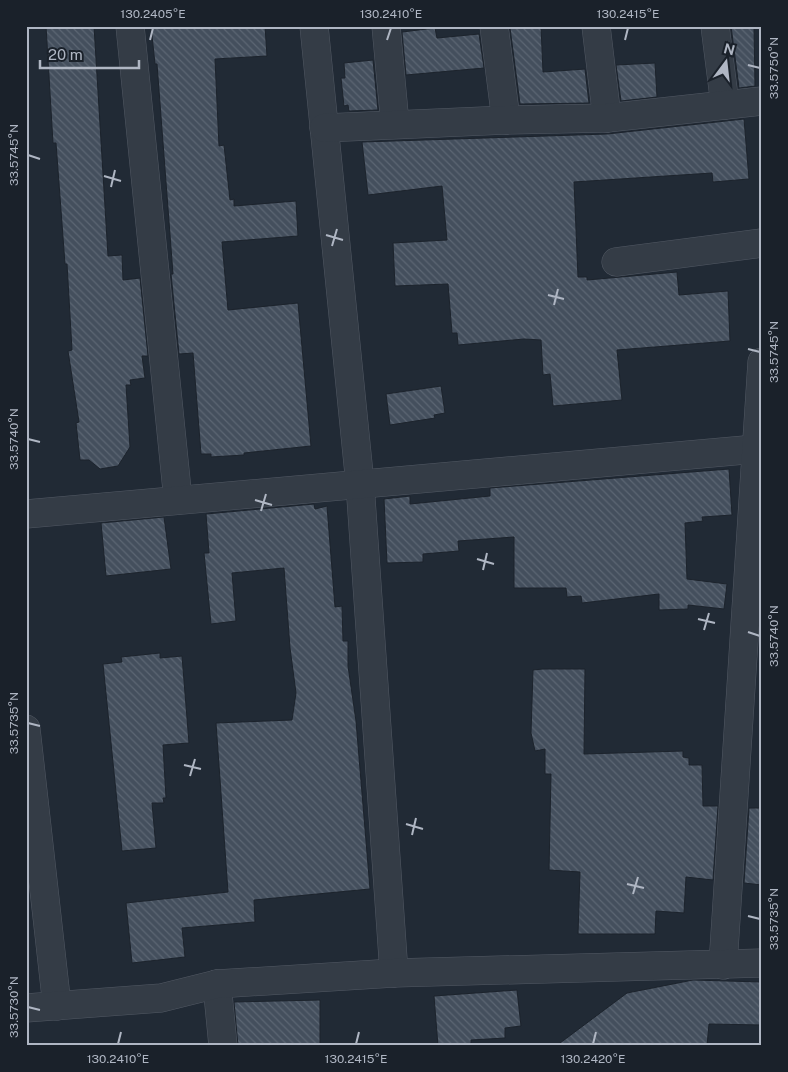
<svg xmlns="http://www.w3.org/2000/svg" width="788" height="1072" viewBox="0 0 788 1072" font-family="'Public Sans',sans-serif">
<defs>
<pattern id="building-back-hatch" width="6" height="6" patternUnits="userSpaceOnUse" patternTransform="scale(1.25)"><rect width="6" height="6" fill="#444f5d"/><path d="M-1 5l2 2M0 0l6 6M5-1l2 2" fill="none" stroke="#5c6673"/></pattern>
</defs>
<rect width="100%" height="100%" fill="#212a35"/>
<g fill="url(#building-back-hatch)" stroke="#1c232c">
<polygon points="46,26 94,26 108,256 122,255 123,280 140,278 148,356 142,356 145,378 130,380 131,385 126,385 130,447 118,466 100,469 89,460 80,460 76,423 79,422 68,351 72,350 67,264 65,264 56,143 53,143"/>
<polygon points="151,26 265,26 267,56 215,59 219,146 224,145 230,200 234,199 234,206 296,201 298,236 222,242 228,310 298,303 311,446 244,453 244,455 211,457 211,454 201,454 193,353 179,354 171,274 173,274 157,64 155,64"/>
<polygon points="515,26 541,26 543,72 585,69 589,103 520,104 510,28 515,28"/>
<polygon points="731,26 754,26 755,86 739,88"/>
<polygon points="435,28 437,38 479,34 484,68 406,75 402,32"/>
<polygon points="373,60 378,110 349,111 348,105 344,106 341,78 345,78 344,63"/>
<polygon points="655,63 657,97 621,101 616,65"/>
<polygon points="744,119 749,179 713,182 712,173 574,182 578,277 587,277 587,280 677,272 679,295 728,291 730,341 617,350 622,400 553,406 550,374 543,375 541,340 524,339 458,345 457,333 452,333 448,284 395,286 393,243 447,240 442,186 368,195 362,142 607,134"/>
<polygon points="441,386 445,413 434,415 435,418 390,425 386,394"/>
<polygon points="729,469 732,515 702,517 703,521 685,523 687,579 727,584 724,609 688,605 688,609 659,610 659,594 582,603 581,596 567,597 566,588 514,588 514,537 458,541 459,551 423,554 423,562 387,563 384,499 410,496 410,504 490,496 490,488"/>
<polygon points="314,504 315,509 327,506 335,607 342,606 343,641 348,641 348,666 356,721 370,889 254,900 255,922 182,928 185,957 132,963 126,903 228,892 216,723 292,720 296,693 290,648 284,568 232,573 236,621 211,624 204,553 209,553 206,514"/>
<polygon points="164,517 171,569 106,576 101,523"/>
<polygon points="160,653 160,658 182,656 189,743 163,745 166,798 163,798 164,803 152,803 156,848 122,851 103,664 122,662 121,657"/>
<polygon points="543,669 585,669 584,754 683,751 683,757 689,758 689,765 702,765 703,806 718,806 713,880 686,877 684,913 656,911 655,934 578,934 580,872 549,870 551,774 545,774 545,749 535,751 531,733 533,670"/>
<polygon points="749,808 762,808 762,885 744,883"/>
<polygon points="693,980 762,982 762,1025 709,1024 707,1046 556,1046 627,993"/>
<polygon points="517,990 521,1026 505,1028 505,1038 471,1040 471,1046 438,1046 434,996"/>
<polygon points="320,1000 320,1046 238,1046 234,1002"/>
</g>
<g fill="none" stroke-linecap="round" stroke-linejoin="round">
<g stroke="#525964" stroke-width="29">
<g id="street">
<polyline points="130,26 178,500"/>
<polyline points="314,26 360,484 394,973"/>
<polyline points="386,26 395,124"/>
<polyline points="494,26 506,120"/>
<polyline points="596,26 607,118"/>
<polyline points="715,26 725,105"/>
<polyline points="324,128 506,120 607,118 762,101"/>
<polyline points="616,262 762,243"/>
<polyline points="26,514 756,449"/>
<polyline points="26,729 57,1006"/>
<polyline points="723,965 762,362"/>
<polyline points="217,984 223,1046"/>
<polyline points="26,1008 161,998 217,984 394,973 762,963"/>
</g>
</g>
<use href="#street" stroke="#343c46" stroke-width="28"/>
</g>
<path fill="none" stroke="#afb6c3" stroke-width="2" d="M150,40l3,-12M387,40l4,-12M625,40l3,-12M748,65l12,3M28,155l12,4M104,176l17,5M111,187l4,-17M326,235l17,5M332,246l5,-17M548,295l16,4M554,305l4,-16M748,349l12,3M28,439l12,3M255,500l17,5M261,511l5,-17M477,559l17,5M483,570l4,-17M698,619l17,4M704,630l5,-17M748,632l12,4M28,723l12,3M184,765l17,4M190,776l5,-17M406,824l17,5M412,835l4,-17M627,884l17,4M633,894l5,-17M748,916l12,3M28,1007l12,3M118,1044l3,-12M356,1044l3,-12M593,1044l3,-12"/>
<rect width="788" height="1072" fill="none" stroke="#1a212a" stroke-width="55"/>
<g transform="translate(726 62) rotate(15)" stroke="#1a212a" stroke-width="4" paint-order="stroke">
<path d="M0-4L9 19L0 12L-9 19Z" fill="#afb6c3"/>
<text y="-8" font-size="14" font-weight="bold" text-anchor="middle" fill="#afb6c3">N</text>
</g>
<path d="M40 60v8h99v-8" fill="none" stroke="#afb6c3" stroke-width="2.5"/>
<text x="48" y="60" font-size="15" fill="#afb6c3" stroke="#1a212a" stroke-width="4" paint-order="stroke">20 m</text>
<rect x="28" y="28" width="732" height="1016" fill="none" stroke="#afb6c3" stroke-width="2"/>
<g font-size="12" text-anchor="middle" fill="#afb6c3">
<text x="153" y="18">130.2405°E</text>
<text x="391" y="18">130.2410°E</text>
<text x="628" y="18">130.2415°E</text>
<text transform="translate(774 68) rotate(-90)" y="4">33.5750°N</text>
<text transform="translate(14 155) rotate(-90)" y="4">33.5745°N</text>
<text transform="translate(774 352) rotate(-90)" y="4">33.5745°N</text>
<text transform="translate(14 439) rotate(-90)" y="4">33.5740°N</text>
<text transform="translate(774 636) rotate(-90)" y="4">33.5740°N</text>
<text transform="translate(14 723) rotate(-90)" y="4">33.5735°N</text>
<text transform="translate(774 919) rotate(-90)" y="4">33.5735°N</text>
<text transform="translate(14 1007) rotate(-90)" y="4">33.5730°N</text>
<text x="118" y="1063">130.2410°E</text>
<text x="356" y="1063">130.2415°E</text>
<text x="593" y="1063">130.2420°E</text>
</g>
</svg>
